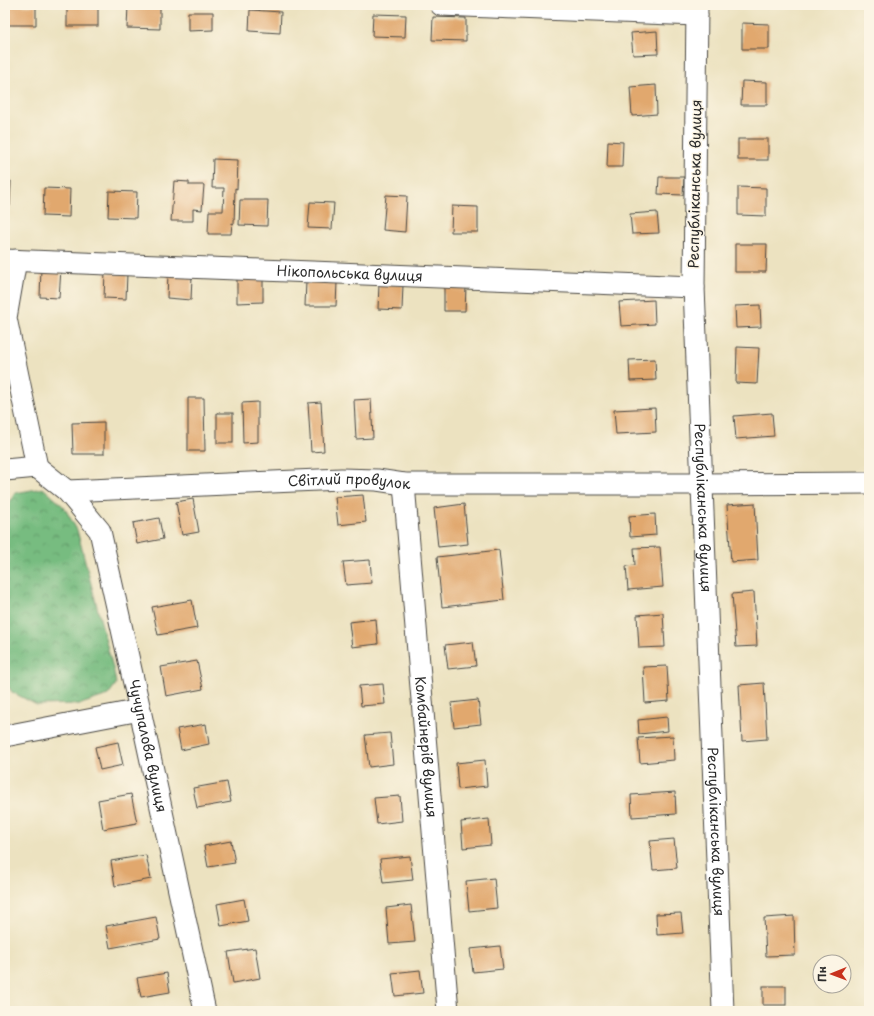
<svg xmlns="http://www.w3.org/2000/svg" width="874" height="1016" viewBox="0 0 874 1016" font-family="'Playpen Sans',sans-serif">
<defs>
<pattern id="forest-crowns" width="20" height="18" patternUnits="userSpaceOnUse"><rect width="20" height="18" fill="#77bc80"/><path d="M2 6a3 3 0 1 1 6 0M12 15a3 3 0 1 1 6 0" fill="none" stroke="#629969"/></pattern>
</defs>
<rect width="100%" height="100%" fill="#fcf5e5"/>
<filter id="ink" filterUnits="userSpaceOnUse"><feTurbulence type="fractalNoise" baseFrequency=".025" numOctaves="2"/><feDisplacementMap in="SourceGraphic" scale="8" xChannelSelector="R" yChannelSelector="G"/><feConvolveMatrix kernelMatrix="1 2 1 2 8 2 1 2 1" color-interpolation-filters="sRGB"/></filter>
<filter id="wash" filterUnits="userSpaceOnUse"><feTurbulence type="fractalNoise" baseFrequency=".012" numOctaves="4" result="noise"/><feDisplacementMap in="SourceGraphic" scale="16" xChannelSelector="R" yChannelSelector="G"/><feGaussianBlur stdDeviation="0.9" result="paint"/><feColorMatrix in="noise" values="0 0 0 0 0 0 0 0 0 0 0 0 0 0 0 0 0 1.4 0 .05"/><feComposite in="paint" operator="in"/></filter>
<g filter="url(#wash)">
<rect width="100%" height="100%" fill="#ece2c0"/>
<polygon fill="url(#forest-crowns)" stroke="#517456" points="43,488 64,507 77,530 114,672 116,684 108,695 81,704 37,705 12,692 5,682 5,510 15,493"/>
<g id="blocks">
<g fill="#e1a86e">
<polygon points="5,5 36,6 36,25 5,25"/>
<rect x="67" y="5" width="31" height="21"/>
<polygon points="128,5 160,5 160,29 127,28"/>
<polygon points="250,10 281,12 280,33 249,31"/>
<polygon points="188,12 213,12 213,30 188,31"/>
<polygon points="373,14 406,15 405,37 372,36"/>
<polygon points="433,17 466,18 466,41 432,40"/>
<polygon points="742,23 769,24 769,49 742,49"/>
<polygon points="657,31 658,54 633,55 631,33"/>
<polygon points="742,81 767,82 767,105 741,105"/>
<polygon points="656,85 657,114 632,116 630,87"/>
<rect x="738" y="139" width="30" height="21"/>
<polygon points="608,141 623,142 622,167 607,167"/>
<polygon points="213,159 238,160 237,189 235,188 234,224 232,223 231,234 208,234 209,211 223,211 224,188 212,188"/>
<polygon points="659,177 684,177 683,195 658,194"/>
<polygon points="5,181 11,181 10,206 5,206"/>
<polygon points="174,181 189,182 189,185 204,185 202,210 193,209 193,221 171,221"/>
<polygon points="738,187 766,188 766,216 738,215"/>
<polygon points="44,188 70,189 69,217 43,216"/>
<polygon points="109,191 137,192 136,218 108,217"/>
<polygon points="386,195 407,196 405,232 383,230"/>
<polygon points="240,200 268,200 267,226 239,225"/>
<polygon points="310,202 334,203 332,229 308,228"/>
<polygon points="452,206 478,207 478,232 451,232"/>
<polygon points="657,212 659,233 632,234 630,214"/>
<polygon points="735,244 767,244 766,272 735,272"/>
<polygon points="41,268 61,269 59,298 40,297"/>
<polygon points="105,273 127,274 126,299 104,298"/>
<polygon points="168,274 192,276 191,300 167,298"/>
<polygon points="237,278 263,278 263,302 237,303"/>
<polygon points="306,281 337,282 336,306 305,306"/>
<polygon points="379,284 403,285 402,310 378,309"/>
<polygon points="444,286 466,287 465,311 444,311"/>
<polygon points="654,300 655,324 621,326 619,302"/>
<polygon points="760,305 761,327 736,328 735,306"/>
<polygon points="737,347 759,348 757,384 736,383"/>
<polygon points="655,359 656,380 630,381 629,360"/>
<polygon points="188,398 204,398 205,451 188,451"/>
<polygon points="371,399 373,438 356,439 354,400"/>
<polygon points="258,402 258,442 243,443 242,403"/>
<polygon points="321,402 324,451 311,452 308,403"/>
<polygon points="655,408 656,432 616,434 614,410"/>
<rect x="217" y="413" width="16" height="30"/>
<polygon points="772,413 774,436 736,439 734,416"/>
<polygon points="104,422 104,454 73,454 72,423"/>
<polygon points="363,495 366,522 338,525 335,497"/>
<polygon points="193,499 199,532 182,535 176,502"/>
<polygon points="755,503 758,560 731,562 727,505"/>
<polygon points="464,504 468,544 438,547 434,508"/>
<polygon points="655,514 656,535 630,537 629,516"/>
<polygon points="159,518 163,539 137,544 133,523"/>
<polygon points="660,547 663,587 628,590 626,566 635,565 634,548"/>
<polygon points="499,550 504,600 442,607 437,557"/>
<polygon points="370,560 372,583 346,585 343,562"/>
<polygon points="754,592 757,646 736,647 732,594"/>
<polygon points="192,600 197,628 158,635 152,607"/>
<polygon points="663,613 665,647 639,648 637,615"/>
<polygon points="376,619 378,644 352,647 349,622"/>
<polygon points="473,642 476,666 448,669 445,645"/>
<polygon points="197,661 203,689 166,696 161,667"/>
<polygon points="667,666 669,701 645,703 643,667"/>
<polygon points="764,683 767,739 742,741 739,685"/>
<polygon points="383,684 385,704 361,706 359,686"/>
<polygon points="478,700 481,724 454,727 451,703"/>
<polygon points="667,717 668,731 639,734 638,720"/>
<polygon points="206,724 209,744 181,750 177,729"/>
<polygon points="390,733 393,764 369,767 365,735"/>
<polygon points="673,736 674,760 640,763 638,738"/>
<polygon points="118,742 123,765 100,770 95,747"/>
<polygon points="485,760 487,786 458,789 456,763"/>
<polygon points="227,782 231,802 197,808 193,788"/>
<polygon points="675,792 676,814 632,817 631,795"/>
<polygon points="131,794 137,823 103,829 98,800"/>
<polygon points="400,796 402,821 377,824 374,798"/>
<polygon points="489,819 491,845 463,848 461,822"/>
<polygon points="674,839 677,868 653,870 650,841"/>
<polygon points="231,841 235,863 208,867 204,846"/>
<polygon points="146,855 151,879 115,886 111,861"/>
<polygon points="410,856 413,880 383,883 380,859"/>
<polygon points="494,878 497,908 469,911 466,881"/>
<polygon points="244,899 248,921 221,926 217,904"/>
<polygon points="411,905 415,942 389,944 386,908"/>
<polygon points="681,913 683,933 657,935 656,914"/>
<polygon points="794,916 795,955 766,956 764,918"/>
<polygon points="156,917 160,939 110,948 106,926"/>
<polygon points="500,946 503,969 473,972 470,949"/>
<polygon points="255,948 260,978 233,983 228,952"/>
<polygon points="420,970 423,993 395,996 392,973"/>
<polygon points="167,973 170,992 141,997 137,978"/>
<rect x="763" y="986" width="23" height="19"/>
</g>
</g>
</g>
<g filter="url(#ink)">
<use href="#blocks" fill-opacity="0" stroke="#484641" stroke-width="1"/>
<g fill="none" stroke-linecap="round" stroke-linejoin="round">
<g stroke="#484641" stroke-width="23">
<g id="minor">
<polyline points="441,5 697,15"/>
<path id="s1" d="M697,5l-3,282 29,724"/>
<path id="s2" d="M5,260l689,27"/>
<polyline points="16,260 6,318 37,467"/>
<path id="s3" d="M5,470l32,-3 30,24 274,-12 36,1 27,4h297l168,-1"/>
<path id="s4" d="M404,484l44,527"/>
<path id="s5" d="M67,491l33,40 40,179 65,301"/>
<polyline points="5,736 140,710"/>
</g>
</g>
<use href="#minor" stroke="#fff" stroke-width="21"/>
</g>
</g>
<g text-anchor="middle" stroke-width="3" stroke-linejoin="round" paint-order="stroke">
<g font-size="14" fill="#2b2b2b" stroke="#fcf5e5">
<text transform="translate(695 184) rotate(-89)" y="5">Республіканська вулиця</text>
<text dy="5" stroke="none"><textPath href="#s2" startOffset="345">Нікопольська вулиця</textPath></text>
<text dy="5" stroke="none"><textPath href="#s3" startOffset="353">Світлий провулок</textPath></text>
<text dy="5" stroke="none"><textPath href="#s1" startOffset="503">Республіканська вулиця</textPath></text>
<text dy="5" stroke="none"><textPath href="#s5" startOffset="272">Чучупалова вулиця</textPath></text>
<text dy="5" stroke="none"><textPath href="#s4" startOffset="264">Комбайнерів вулиця</textPath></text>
<text dy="5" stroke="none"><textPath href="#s1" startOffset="827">Республіканська вулиця</textPath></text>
</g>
</g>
<rect width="874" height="1016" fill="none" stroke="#fcf5e5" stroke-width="20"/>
<g transform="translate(832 974) rotate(269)"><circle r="19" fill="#fcf5e5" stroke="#a8a49b"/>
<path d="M0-3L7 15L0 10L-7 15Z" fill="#c8321e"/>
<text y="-6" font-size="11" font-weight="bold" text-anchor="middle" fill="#2b2b2b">Пн</text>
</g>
</svg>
